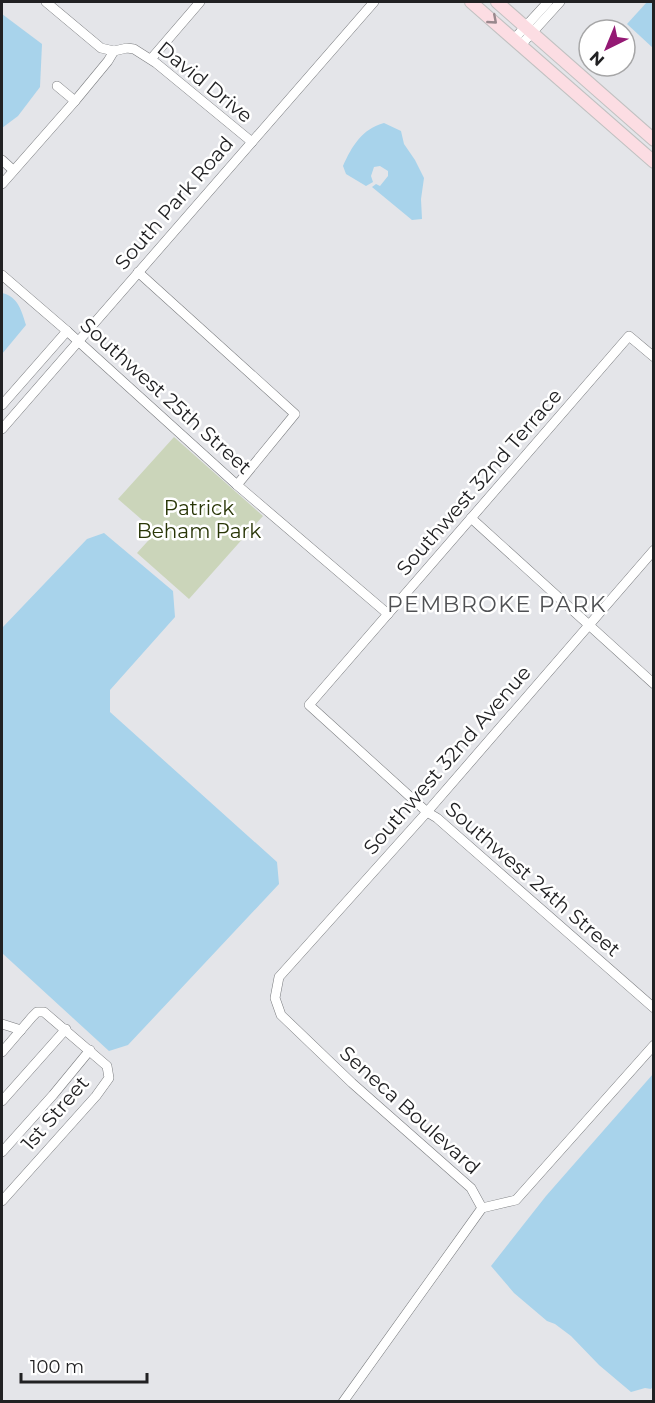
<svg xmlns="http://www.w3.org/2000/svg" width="655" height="1403" viewBox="0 0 655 1403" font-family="Montserrat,sans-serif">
<rect width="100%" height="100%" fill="#e4e5e9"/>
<polygon fill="#cbd5ba" points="174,437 263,516 189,599 137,553 156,532 118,499"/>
<g fill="#a8d3eb">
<polygon points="647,2 653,2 653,48 627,24"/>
<polygon points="2,14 42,44 40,87 18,116 2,128"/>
<path d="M384,123l17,8 3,13 11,16 9,18 -3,21 1,20 -10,1 -40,-33 4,-3 4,2 8,-10v-5l-8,-5 -6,1 -3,9 2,6 -7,4 -20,-12 -3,-8c9,-20 19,-37 41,-43z"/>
<path d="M2,293c16,3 20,19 24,32l-24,29z"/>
<polygon points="104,533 173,591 175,617 110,690 110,712 277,862 279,884 128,1045 109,1051 2,953 2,628 87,539"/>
<polygon points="653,1074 653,1386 651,1389 645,1388 631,1392 599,1365 571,1336 555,1324 547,1321 514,1293 491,1266 546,1196"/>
</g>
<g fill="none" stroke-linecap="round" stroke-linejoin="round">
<g stroke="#7a7c7f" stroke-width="10">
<g id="minor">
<polyline points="46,2 101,48 114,51 127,48 134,49 156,63 252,142"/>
<polyline points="514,39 548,2"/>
<polyline points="521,45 560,2"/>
<polyline points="151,59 200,2"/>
<polyline points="57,86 75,101"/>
<polyline points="2,160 13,170"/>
<polyline points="2,184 75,101 108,61 114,51"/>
<polyline points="138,272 295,414 237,485"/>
<polyline points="2,275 67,331 237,485 388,614"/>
<polyline points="654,357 629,336 309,705 427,812 437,818 654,1008"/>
<polyline points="2,405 67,331"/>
<polyline points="2,429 374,2"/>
<polyline points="471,518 654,684"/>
<polyline points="2,1024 21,1030"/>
<polyline points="2,1052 32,1017 37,1012 44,1012 107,1066 109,1078 96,1096 2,1201"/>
<polyline points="2,1101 66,1029"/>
<polyline points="2,1152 53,1095 90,1050"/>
<polyline points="482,1208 516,1200 654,1045"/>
<polyline points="343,1402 482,1208 471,1188 352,1083 281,1015 275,998 279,977 427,812 654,550"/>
</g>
</g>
<g stroke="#c1c1c1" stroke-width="14">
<g id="major">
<polyline points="471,2 654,162"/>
<polyline points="497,2 654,140"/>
</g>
</g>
<use href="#minor" stroke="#fff" stroke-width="9"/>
<use href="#major" stroke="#fcdde3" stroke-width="12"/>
</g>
<defs><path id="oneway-chevron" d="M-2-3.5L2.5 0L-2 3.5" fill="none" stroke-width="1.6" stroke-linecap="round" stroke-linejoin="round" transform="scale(1.5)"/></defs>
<use stroke="#99888d" href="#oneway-chevron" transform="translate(493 20) rotate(41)"/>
<g text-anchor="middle" stroke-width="5" stroke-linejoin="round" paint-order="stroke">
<g font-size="20" fill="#212123" stroke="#fff">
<text transform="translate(205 82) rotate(39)" y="7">David Drive</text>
<text transform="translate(174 203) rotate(-49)" y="7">South Park Road</text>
<text transform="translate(166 396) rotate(42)" y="7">Southwest 25th Street</text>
<text transform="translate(479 482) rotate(-49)" y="7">Southwest 32nd Terrace</text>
<text transform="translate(447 760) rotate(-49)" y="7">Southwest 32nd Avenue</text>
<text transform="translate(533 879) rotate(41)" y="7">Southwest 24th Street</text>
<text transform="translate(410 1110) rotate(42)" y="7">Seneca Boulevard</text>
<text transform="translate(55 1113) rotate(-49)" y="7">1st Street</text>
</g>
<g font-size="20" fill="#293607" stroke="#fff">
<text x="199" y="515">Patrick<tspan x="199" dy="23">Beham Park</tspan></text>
</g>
<g font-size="22" letter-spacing="1.5" fill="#4f5053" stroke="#fff">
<text x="497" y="612">PEMBROKE PARK</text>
</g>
</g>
<rect width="655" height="1403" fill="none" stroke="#212123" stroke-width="6"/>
<g transform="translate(607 48) rotate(223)"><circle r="28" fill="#ffffff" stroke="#a6a6a7" stroke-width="1.5"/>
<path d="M0-4.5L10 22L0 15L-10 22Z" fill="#941974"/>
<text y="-9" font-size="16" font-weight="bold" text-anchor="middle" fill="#212123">N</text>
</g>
<path d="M21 1373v9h126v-9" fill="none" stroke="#212123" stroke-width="3"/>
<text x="30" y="1373" font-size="18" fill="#212123" stroke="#ffffff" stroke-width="4.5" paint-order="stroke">100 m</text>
</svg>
